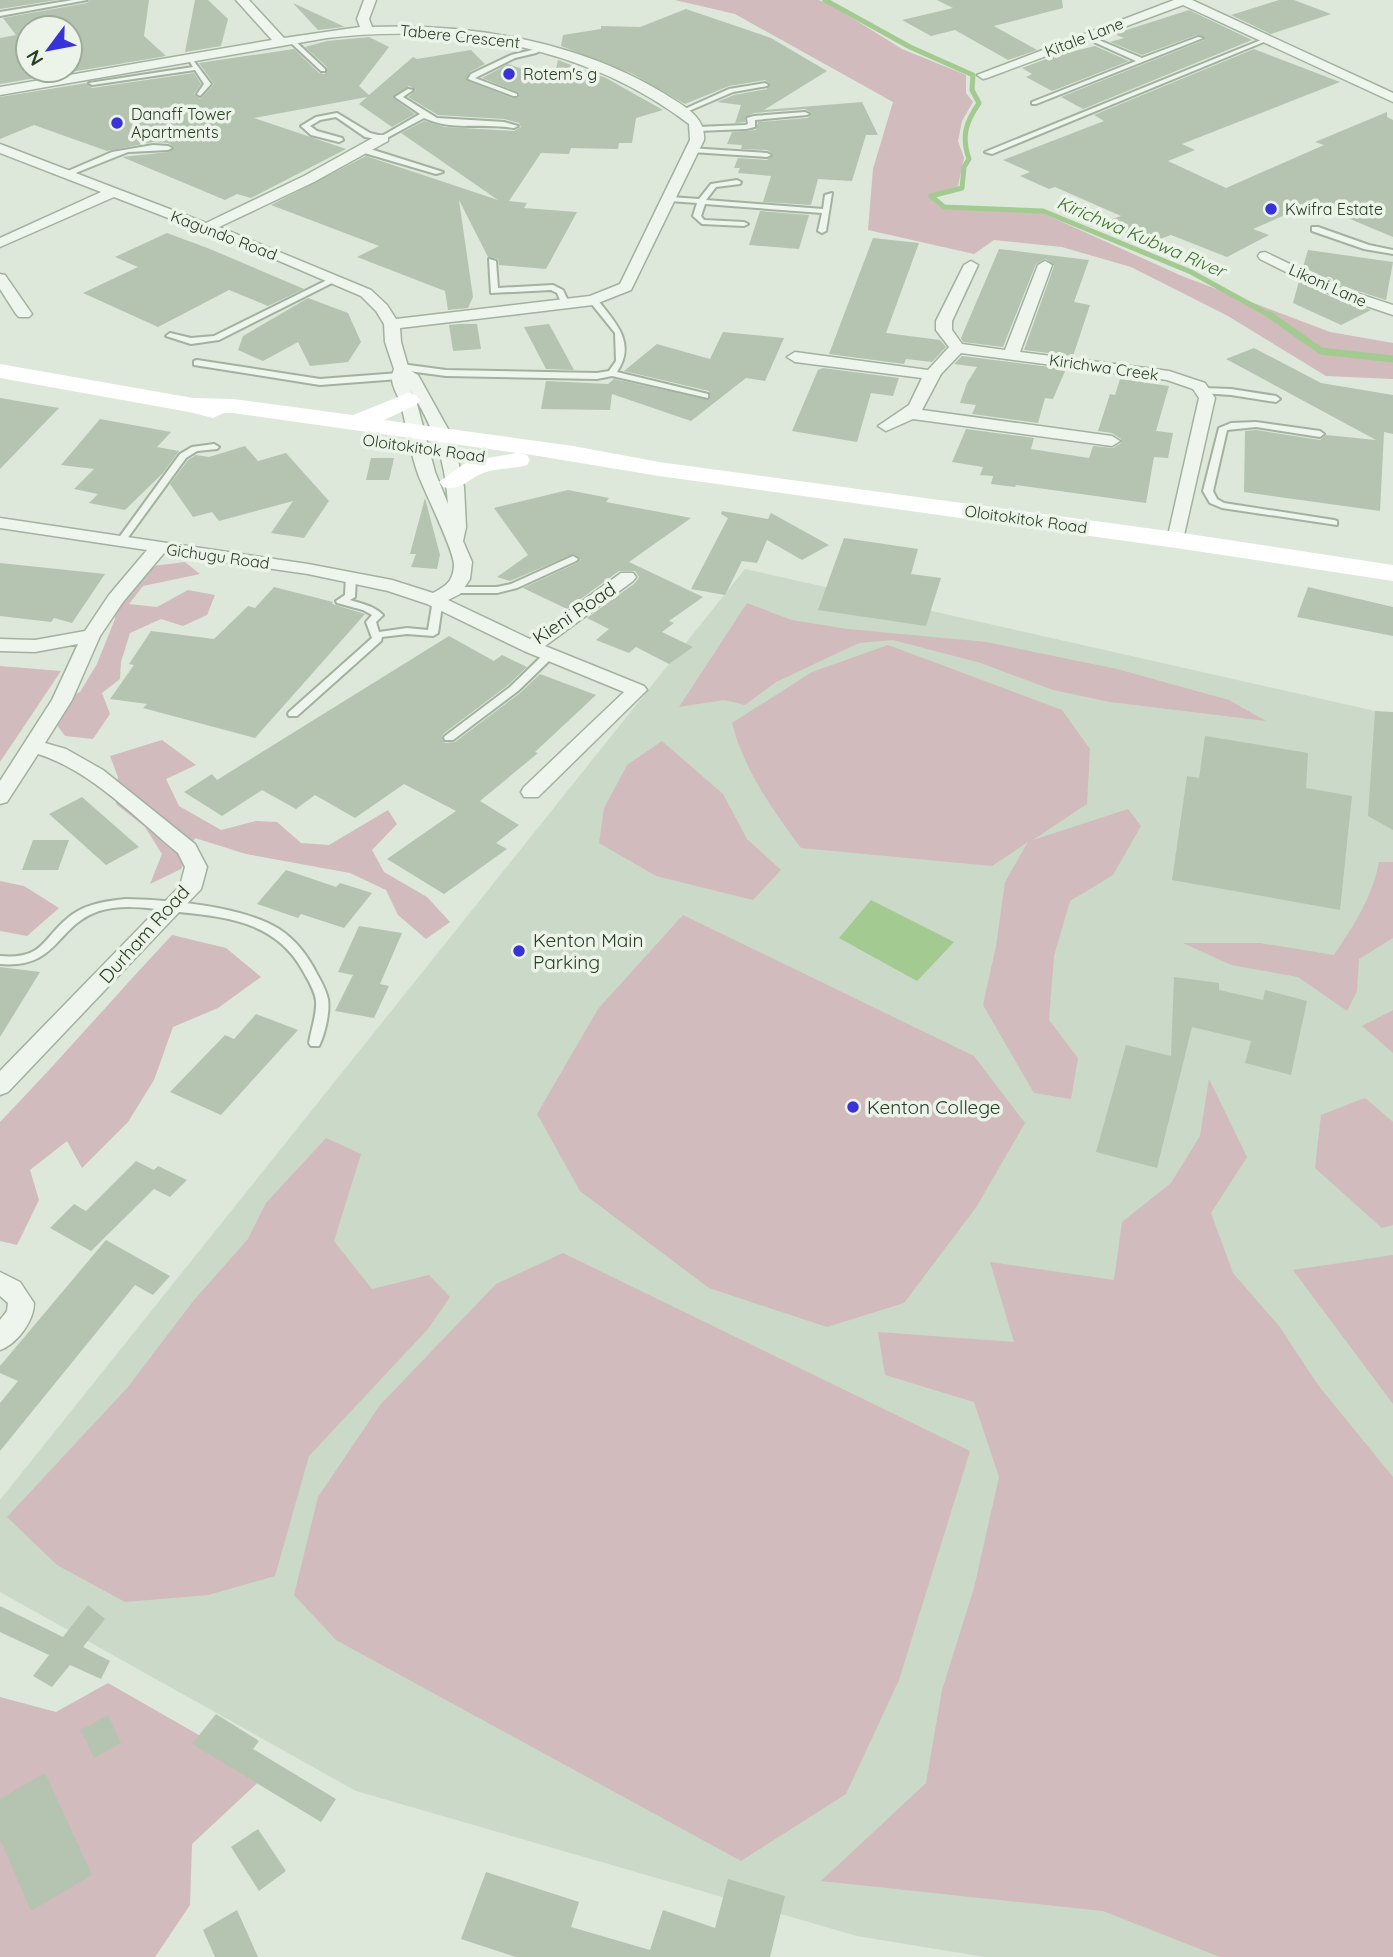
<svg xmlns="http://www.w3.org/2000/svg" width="1393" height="1957" viewBox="0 0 1393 1957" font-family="Quicksand,sans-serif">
<rect width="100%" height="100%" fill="#dde7da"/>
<polygon fill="#cbd9c8" points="745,569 1393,715 1393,1957 985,1957 857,1936 356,1791 0,1592 0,1500"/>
<g fill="#d1bbbc">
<polygon points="675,0 818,0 828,3 902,49 966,75 966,93 973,102 962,121 958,141 964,158 958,186 929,196 942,208 1040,212 1182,276 1330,332 1393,343 1393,379 1326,376 1228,316 1131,267 1062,247 994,240 974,254 868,230 873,169 893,102 735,14"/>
<polygon points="185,562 200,574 143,586 129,604 157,607 188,590 215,595 207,615 183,626 161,619 130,633 121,662 120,679 102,693 110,714 93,739 65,736 46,710 80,692 97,664 115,619 117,583 153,566"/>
<polygon points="747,603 792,620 848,629 986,642 1117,669 1229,700 1266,721 1110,702 1053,690 981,663 893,640 859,643 776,682 745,705 724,700 679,707"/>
<path d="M888,645l174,65 28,39 -3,55 -54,36 95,-31 13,17 -28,49 -43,26 -16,55 -5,64 29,38 -7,41 -37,-6 -51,-88 13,-59 9,-64 23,-40 -36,24 -191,-18c-29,-39 -57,-78 -69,-125l80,-51z"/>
<polygon points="0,666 61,671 0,762"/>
<polygon points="162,740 196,765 166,779 179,806 221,830 256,821 277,822 301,843 329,845 388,810 397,824 372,850 384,872 427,897 450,922 426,939 398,915 386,890 350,873 246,854 195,838 181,869 150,884 162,854 145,827 116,804 118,777 110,756"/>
<polygon points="662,741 723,794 747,839 781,870 753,900 656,876 599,843 604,808 627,765"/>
<path d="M1379,862h14v76l-34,21 -2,32 -10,20 -49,-34 -67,-12 -48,-22h77l74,12c20,-30 38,-57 45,-93z"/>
<polygon points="0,881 24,886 59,908 27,936 0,931"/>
<polygon points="683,915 974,1056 1025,1123 977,1206 904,1303 827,1327 709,1288 580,1191 537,1114 598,1009"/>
<path d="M172,935l54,13 35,29 -43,31 -45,19 -19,53 -26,42 -46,46 -15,-27 -37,29 9,30 -22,45 -17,-4v-119c59,-61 114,-125 172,-187z"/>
<polygon points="1393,1010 1393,1053 1362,1026"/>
<polygon points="1209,1079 1247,1157 1211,1213 1233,1273 1279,1326 1318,1385 1393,1477 1393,1957 1220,1957 1103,1911 821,1881 926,1783 942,1690 974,1588 999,1477 974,1402 885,1375 878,1332 1014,1342 990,1262 1114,1280 1122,1222 1171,1183 1200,1136"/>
<polygon points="1365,1098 1393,1122 1393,1225 1382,1228 1315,1168 1321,1115"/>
<polygon points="326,1138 361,1154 334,1241 372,1289 429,1275 450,1297 428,1329 309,1456 275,1576 208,1595 125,1602 57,1565 7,1517 128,1387 194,1300 248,1239 266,1203"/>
<polygon points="563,1253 970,1451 899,1680 846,1794 741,1861 336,1640 294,1595 318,1497 380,1405 496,1284"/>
<polygon points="1393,1255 1393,1404 1293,1270"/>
<polygon points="108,1683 267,1774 192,1844 190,1905 155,1957 0,1957 0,1697 56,1712"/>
</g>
<polygon fill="#a2ca91" points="871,900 954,942 917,981 839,938"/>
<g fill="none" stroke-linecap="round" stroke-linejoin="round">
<path stroke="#a2ca91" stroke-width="5" d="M825,0l85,47 63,28 -1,15 7,13c-13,19 -18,33 -10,56l-5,8 -2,21 -31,8 13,11 99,4 148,61 82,45"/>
<polyline stroke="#a2ca91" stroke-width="7" points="1270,315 1321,351 1393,359"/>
</g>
<g fill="#b5c4b1" fill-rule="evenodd">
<polygon points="0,0 57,0 0,9"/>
<path d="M90,0h59l-5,36 22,20 -166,28v-46l16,-3 -13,-17 84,-15zM28,28h42v42h-42z"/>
<polygon points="195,0 208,0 228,19 221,46 185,52"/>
<polygon points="937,0 1062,0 1063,8 994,26 1037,50 1008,60 955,30 931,36 902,20 953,8"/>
<polygon points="1279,0 1294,0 1331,14 1271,34 1231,15"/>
<polygon points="293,3 345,27 318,30"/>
<polygon points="686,9 771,38 827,71 764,110 862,102 878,135 866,135 852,181 818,179 811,205 763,202 771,176 738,173 740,168 734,168 738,158 767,160 773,154 767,150 741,149 742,145 727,144 732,132 756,130 758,122 807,118 811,115 810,112 805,109 754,113 745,117 745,122 735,123 741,105 717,102 734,95 767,89 769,83 765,80 729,86 685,104 633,74 561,46 563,35 601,29 601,26 640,27"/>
<polygon points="1189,10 1252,40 1083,109 1061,97 1204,40 1205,37 1197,35 1142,55 1110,42 1124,38 1114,34"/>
<polygon points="369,37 389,47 359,86 369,95 413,57 417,59 471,50 485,64 470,72 466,80 512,98 519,98 519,93 482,78 508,64 554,80 558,60 606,78 663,110 636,118 632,143 619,143 618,149 571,148 569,154 541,153 509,201 527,203 524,208 577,212 546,269 499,265 498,259 488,257 459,200 473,297 468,308 448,310 445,291 357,257 379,246 271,205 366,156 498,200 401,133 424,121 445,127 514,131 521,127 519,123 504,119 438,115 408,97 416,90 409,86 393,98 415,114 392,127 359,104 367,97 254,118 346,149 251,198 237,194 225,200 122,157 169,152 174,147 168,143 153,142 107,151 34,125 0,139 0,97 87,83 92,88 194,73 201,84 194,94 200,99 214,84 199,63 294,49 319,73 325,74 327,67 305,47 327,41"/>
<polygon points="1095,46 1129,61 1052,91 1026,77 1032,74 1022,68 1054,56"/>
<polygon points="1254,49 1340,82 1182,144 1195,150 1168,161 1226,188 1324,145 1315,142 1387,112 1387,117 1393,120 1393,237 1312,203 1253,229 1269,235 1227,257 1171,235 1146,244 1104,222 1121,216 1055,187 1049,189 1020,176 1030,172 1003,160 1104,121 1094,115"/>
<polygon points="760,211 809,215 799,249 749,245"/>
<polygon points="167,233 210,249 304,289 268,306 229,290 158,327 83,293 138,267 115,257"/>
<polygon points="873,238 919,243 886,333 940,340 946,347 932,362 906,359 904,364 829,354"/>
<polygon points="999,249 1089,260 1074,302 1090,305 1073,356 1024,350 1054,266 1046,259 1036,264 1003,347 963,342 961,338"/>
<polygon points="1308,250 1393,262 1386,300 1339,285 1303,267"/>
<polygon points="1299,281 1327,295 1371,310 1341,325 1293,303"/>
<polygon points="308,298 348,313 361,342 348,362 310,366 298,342 263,361 238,350 243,336"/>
<polygon points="460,324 477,324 481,349 453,351 449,325"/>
<polygon points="549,324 574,370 546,369 524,327"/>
<polygon points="723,332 784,338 765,381 746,378 691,421 612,394 610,410 541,409 546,381 608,384 614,379 710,400 709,391 624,371 657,344 710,359"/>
<polygon points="1254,348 1321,383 1393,395 1393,434 1384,432 1380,511 1244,492 1245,431 1256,430 1320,440 1326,435 1376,440 1226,359"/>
<polygon points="962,356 1066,369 1053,399 1045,398 1038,423 972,414 976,405 960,403 967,383 977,367 954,364"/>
<polygon points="823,368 899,378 893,396 871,393 857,442 792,431 818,370"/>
<polygon points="1120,379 1169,386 1156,431 1173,433 1168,458 1154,457 1146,503 1016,485 1015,487 991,484 993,476 980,475 983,467 952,462 966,429 1034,438 1031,449 1089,458 1093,446 1113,448 1121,443 1121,439 1112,433 1098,431 1110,394 1115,395"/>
<polygon points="0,398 59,408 0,469"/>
<polygon points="100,419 171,432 157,447 179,451 163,473 125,510 89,503 98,494 74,489 94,469 61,465"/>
<polygon points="245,446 258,461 286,453 329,501 304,538 271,533 293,501 219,521 212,512 193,517 170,484 188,460 196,455 209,457"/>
<polygon points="371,458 394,458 389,480 366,480"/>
<polygon points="568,490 609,498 606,502 691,518 629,562 703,597 669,621 674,623 662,632 693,647 669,664 636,647 629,653 596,640 609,629 587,618 635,583 639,577 635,571 619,571 567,609 523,588 577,563 581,559 574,554 510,581 497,577 528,555 494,508"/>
<polygon points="425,498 440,555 437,569 411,567 416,554 410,554"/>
<polygon points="722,511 768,519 771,513 829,545 802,560 767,540 757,563 742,561 725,595 691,589 728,518 721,514"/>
<polygon points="844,538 918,549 911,574 941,578 926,626 818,610"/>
<polygon points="0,563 105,574 72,623 54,618 51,622 0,616"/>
<polygon points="274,587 333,602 332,604 365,614 255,738 143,708 147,704 110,699 134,665 129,664 151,631 214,639 248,606 255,608"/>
<polygon points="1308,587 1393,607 1393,636 1297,617"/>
<polygon points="449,636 494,661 502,655 527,667 508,685 443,734 442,739 445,743 455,742 520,693 540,674 596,695 535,752 538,753 480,801 519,825 496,843 507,849 444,894 387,859 456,811 404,784 355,818 315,795 296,809 262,790 222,816 184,792 212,774 217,780"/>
<polygon points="1375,711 1393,712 1393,830 1368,816"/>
<polygon points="1205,736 1308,753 1306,788 1352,796 1340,910 1172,880 1187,776 1199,778"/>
<polygon points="82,797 139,847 106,865 49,814"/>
<polygon points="33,840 69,840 58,870 22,870"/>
<polygon points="286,870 336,887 340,883 372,893 344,928 301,914 298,918 257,904"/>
<polygon points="359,926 402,933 380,984 389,986 374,1018 335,1011 353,975 338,972"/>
<polygon points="0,967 40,972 0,1037"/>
<polygon points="1174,977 1219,983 1219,990 1263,1000 1265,990 1307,1001 1291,1075 1245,1063 1251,1041 1192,1027 1157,1168 1096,1152 1126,1045 1171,1056"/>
<polygon points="256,1014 298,1030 221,1115 170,1092 225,1035 234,1039"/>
<polygon points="136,1161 154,1170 158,1166 187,1180 170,1197 154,1189 91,1251 50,1228 74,1204 86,1211"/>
<polygon points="106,1240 170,1276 153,1295 135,1285 0,1451 0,1403 18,1381 0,1373 0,1366"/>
<polygon points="88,1605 105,1619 83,1647 110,1661 101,1679 70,1665 52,1687 33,1676 49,1655 0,1632 0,1606 63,1637"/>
<polygon points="216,1714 259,1741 253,1749 336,1799 321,1822 192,1744"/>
<polygon points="108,1715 121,1743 94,1758 81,1730"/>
<polygon points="45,1773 92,1875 31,1911 0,1839 0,1799"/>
<polygon points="258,1829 286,1871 259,1891 231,1847"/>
<polygon points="486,1872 579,1902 571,1927 650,1950 663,1910 715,1928 728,1879 785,1896 770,1957 516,1957 461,1939"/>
<polygon points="237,1910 258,1957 215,1957 203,1930"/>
</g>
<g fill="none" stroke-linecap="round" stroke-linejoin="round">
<g stroke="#a3b1a0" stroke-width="4">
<g id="lane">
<polygon points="73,0 87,0 0,16 0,12"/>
<polygon points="1085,36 1089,36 1142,58 1198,37 1203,38 1036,104 1032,104 1032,102 1136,61 1085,38"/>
<polygon points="1266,38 1271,39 992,154 985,152"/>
<polygon points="289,39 293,39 325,69 325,71 321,71 289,41"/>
<polygon points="544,45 547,47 546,48 536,53 515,58 475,78 517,94 517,96 513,96 468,79 471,74 511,55 532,50"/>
<polygon points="193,60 211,84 200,96 197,94 204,84 195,70 92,85 89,83 193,67 190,62"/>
<polygon points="765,83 768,85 767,86 733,92 684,113 678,112 729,89"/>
<path d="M408,89l5,1 -10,7 34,21 67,4 14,4 -4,2c-29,-5 -63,3 -90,-10l-41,22 -18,-3 -29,-20 -16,3 -10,6 7,5 25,7 1,2 -4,2 -28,-7 -10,-9 15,-9 21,-4 33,20 12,3 38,-22 -25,-17z"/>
<polygon points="805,112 809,114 807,115 755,120 755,127 746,129 698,131 694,129 698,127 745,125 748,124 747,118 754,116"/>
<polygon points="153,145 168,146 172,148 168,150 128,152 68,176 61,174 112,152"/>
<polygon points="361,148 367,148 443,172 436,174 361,152"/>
<polygon points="689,148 767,153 771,155 767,157 692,152 688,150"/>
<polygon points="737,180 741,182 740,184 716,187 706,200 823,209 825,195 832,193 826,231 822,233 818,231 822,213 705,204 701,216 704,220 744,222 748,224 744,226 702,224 693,216 697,203 670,201 666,199 670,197 699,199 711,184"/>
<polygon points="1312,227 1318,227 1369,245 1393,250 1393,254 1364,249 1312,231"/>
<polygon points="489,259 496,261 498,288 553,285 563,290 570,305 563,307 557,293 551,290 491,293"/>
<polygon points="331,278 338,280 219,340 191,344 166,336 170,333 191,338 214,336"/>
<path d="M590,298h6c18,23 41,44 21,74l91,22v4l-96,-22 -15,3 -151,-3 -45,-6 -4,-3 4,-3 45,6 151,3 12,-2 7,-10 -1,-28 -25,-31z"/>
<polygon points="197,360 320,379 399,373 403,376 399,379 320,385 194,365 194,361"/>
<polygon points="1204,388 1231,389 1276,396 1280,399 1276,402 1231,395 1201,393 1201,389"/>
<polygon points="1256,422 1320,431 1324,434 1320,437 1256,427 1227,430 1213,491 1217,499 1224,503 1334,520 1337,521 1337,525 1222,508 1210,503 1203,491 1219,428 1231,423"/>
<polygon points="214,444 219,447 217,449 197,451 186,458 124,543 118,543 118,539 180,454 192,447"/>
<polygon points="573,556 578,559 576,561 517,588 497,593 453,593 448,590 453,587 497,587 511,584"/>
<path d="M351,574l5,3 -1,20 -5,3c13,4 24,6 33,15l-7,7 3,10 28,-4 21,2 4,-24 -3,-6 5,-3 4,1 4,8 -4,27 -5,3 -26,-2 -25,3 -1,4 -84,75h-8l-1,-2 1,-2 83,-74 -6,-16 6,-7 -9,-5 -26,-7 -1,-2 9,-6 1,-18z"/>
<polygon points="549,652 553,653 553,657 518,691 453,740 445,740 444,738 445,736 510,687 545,653"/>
<path d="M126,899c44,1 116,7 153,30 17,11 29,27 38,45 4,7 9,16 11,25 2,13 -3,35 -9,47h-8l-2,-3c2,-13 8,-29 7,-42 -1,-10 -8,-21 -13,-30 -26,-48 -74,-54 -124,-59 -25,-3 -55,-9 -80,-1 -44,15 -40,58 -99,53v-8c46,4 42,-20 73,-42 16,-11 35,-13 53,-15z"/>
</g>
</g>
<g stroke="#a3b1a0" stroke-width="3">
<g id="street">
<path d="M236,0h13l35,38 76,-11 -3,-8 7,-19h12l-7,19 3,8c100,-4 208,15 293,67 19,12 41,23 39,46l-73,150 -38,15 -193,23 1,14 8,28 9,5 35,63 11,49 2,40 -3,14 9,21 -2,17 -10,15 -12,6 82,39 91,-66h12l3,4 -3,4 -88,65 99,40 3,4 -109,107h-14l-3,-5 3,-5 100,-95 -100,-41 -97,-47 -39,-13 -80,-17 -144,-21 -41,49 -23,34 -28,64 -27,43 21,6 37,21 92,74 12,23 -6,22 -193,203 -8,3v-24l180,-185 5,-19 -7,-14c-43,-35 -86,-82 -140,-99l-31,48 -7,2v-23l52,-81 26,-56 -43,8 -35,-1v-12l35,1 50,-9 24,-36 38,-45 -147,-22v-10l308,46 84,16 41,13c13,-7 20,-11 21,-28 0,-15 -29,-72 -36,-91 -8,-22 -11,-47 -17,-69 -4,-14 -13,-22 -7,-36l-9,-27 -1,-18 -8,-13 -15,-15 -84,-36 -163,-63 -114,50v-9l101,-46 -101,-39v-9l206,79 98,-47 74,-41h10v6l-74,41 -95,45 152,63 16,15 9,14 194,-23 30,-12 70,-144 -1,-16c-102,-78 -236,-101 -362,-86l-327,57v-8l272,-47zM409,388c24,38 36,69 39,116l-13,-32 -19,-72z"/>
<polygon points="1174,0 1192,0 1393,93 1393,102 1183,5 987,78 983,79 977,75"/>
<polygon points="1265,252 1338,287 1393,305 1393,315 1328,293 1260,259 1258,256 1260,253"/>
<polygon points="971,261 978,265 952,321 952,330 962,344 1005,350 1038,265 1045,261 1052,265 1020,352 1169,371 1205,383 1215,398 1182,544 1170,544 1167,540 1199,398 1193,389 1167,380 961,353 941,374 922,410 1112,436 1120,441 1112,446 913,419 886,431 878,426 909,405 922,378 795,362 787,357 795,352 928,370 949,347 936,330 936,321 964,265"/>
<polygon points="0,274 5,275 32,314 29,317 19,317 16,314 0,289"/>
<path d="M0,1272l20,10 14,21c0,18 -17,41 -34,47v-30l7,-9 1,-8 -8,-7z"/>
</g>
</g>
<use href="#lane" fill="#eef5ed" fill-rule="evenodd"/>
<use href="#street" fill="#eef5ed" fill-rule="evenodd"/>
<path fill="#fff" fill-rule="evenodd" d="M0,364l193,34 40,1 120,16 55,-22 8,2 4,5 -4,5 -32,15 189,26 86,16 517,70 217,33v16l-217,-33 -517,-72 -139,-23 7,2 3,5 -3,5c-14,4 -28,3 -41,7 -17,5 -24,20 -43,15l-4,-5 29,-21 49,-8 -284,-40h-9l-11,5 -24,-6 -189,-34z"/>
</g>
<g fill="#3832d9" stroke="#ecf4ea" stroke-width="2.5">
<circle cx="509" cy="74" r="7"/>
<circle cx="117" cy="123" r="7"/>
<circle cx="1271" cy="209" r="7"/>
<circle cx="519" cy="951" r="7"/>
<circle cx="853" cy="1107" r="7"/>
</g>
<g text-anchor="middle" stroke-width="7" stroke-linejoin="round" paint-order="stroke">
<g font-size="16" fill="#283d24" stroke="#ecf4ea">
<text transform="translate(460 36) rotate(6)" y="6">Tabere Crescent</text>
<text transform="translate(1084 37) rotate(-21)" y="6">Kitale Lane</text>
<text transform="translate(224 235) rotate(21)" y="6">Kagundo Road</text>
<text transform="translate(1328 285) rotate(24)" y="6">Likoni Lane</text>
<text transform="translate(1104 367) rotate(8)" y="6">Kirichwa Creek</text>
<text transform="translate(424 448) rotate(8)" y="6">Oloitokitok Road</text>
<text transform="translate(1026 519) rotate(8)" y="6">Oloitokitok Road</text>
<text transform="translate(218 556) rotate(8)" y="6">Gichugu Road</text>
</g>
<g font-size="16" fill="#283d24" stroke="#ecf4ea" text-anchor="start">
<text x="523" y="80">Rotem's g</text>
<text x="131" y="120">Danaff Tower<tspan x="131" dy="18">Apartments</tspan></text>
<text x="1285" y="215">Kwifra Estate</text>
</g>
<g font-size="18" font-style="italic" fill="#3e742b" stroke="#ecf4ea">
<text transform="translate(1141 237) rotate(23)" y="6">Kirichwa Kubwa River</text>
</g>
<g font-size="19" fill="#283d24" stroke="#ecf4ea">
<text transform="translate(574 613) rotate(-34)" y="7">Kieni Road</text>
<text transform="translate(144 934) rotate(-48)" y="7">Durham Road</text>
</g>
<g font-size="19" fill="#283d24" stroke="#ecf4ea" text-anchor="start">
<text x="533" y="947">Kenton Main<tspan x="533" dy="22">Parking</tspan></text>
<text x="867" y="1114">Kenton College</text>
</g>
</g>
<g transform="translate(49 49) rotate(238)"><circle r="33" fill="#ecf4ea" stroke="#9eab9b" stroke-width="2"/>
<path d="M0-5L12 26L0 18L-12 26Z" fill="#3832d9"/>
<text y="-10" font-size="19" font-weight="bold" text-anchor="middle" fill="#283d24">N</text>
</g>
</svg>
